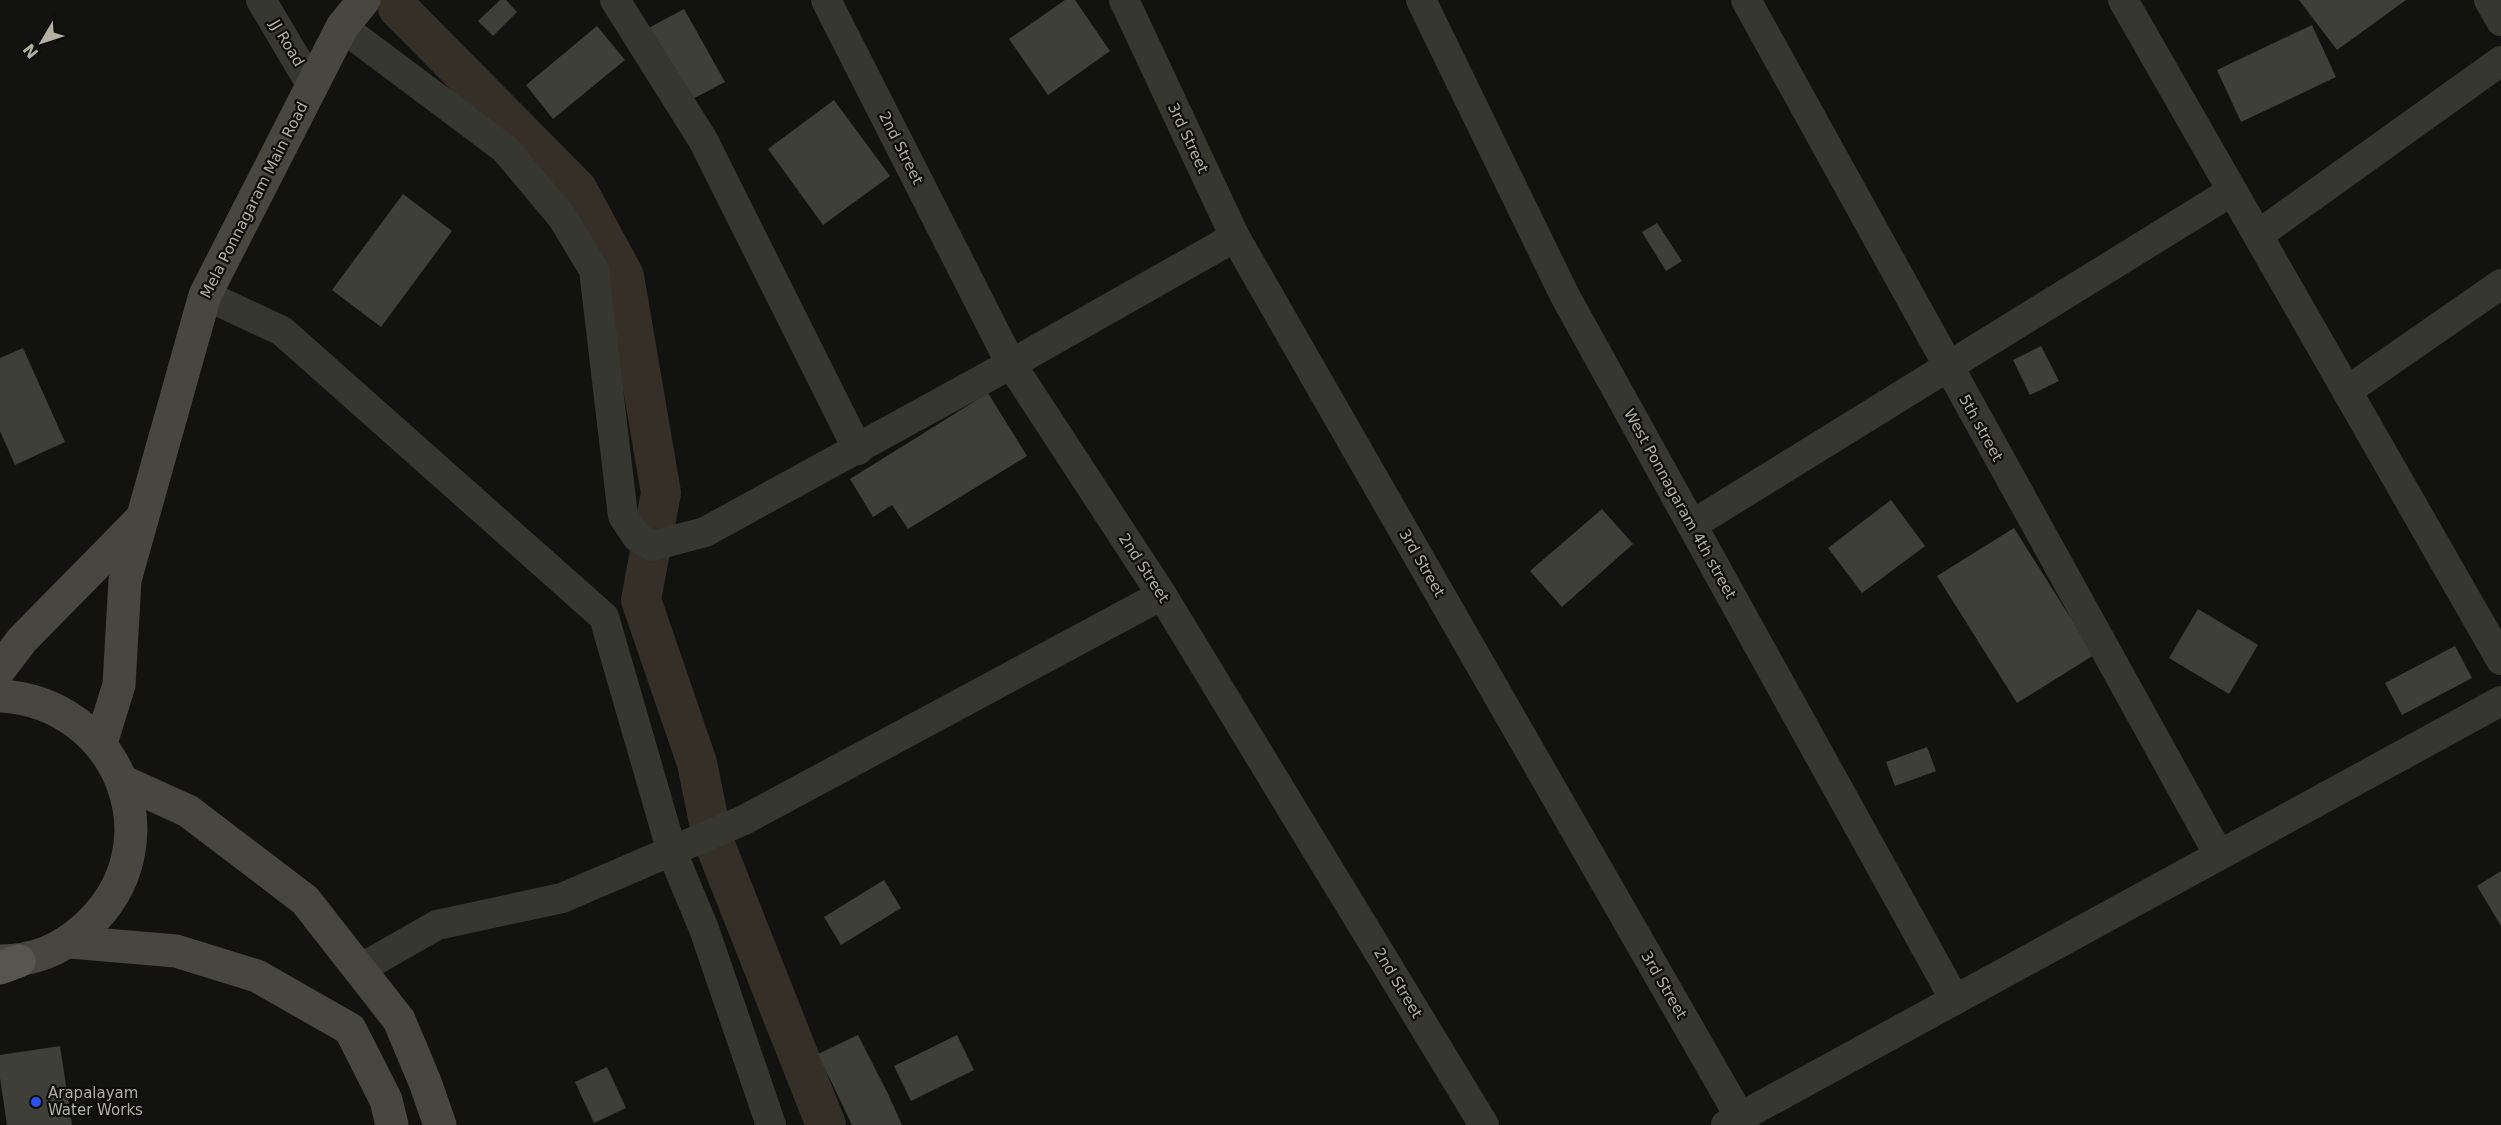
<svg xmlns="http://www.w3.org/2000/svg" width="2501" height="1125" viewBox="0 0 2501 1125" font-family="'DejaVu Sans',sans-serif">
<rect width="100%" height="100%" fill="#121210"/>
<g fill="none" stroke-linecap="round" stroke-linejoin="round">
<polyline stroke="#352f27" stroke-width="40" points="398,0 398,8 577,189 624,276 661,493 641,600 697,763 712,837 826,1125"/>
</g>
<g fill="#3f3f3a">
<polygon points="500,0 506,0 517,12 493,36 478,21"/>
<polygon points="1065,0 1075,0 1110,51 1048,95 1009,39"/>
<polygon points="2299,0 2406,0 2337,50"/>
<polygon points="684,9 725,82 685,103 645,30"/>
<polygon points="2312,25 2336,77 2241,122 2217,70"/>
<polygon points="597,26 625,60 553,119 526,85"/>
<polygon points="834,100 890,176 823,225 768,149"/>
<polygon points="403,194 452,231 381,327 332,290"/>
<polygon points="1657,223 1682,261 1666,271 1642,232"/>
<polygon points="2041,346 2059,381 2030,395 2013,360"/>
<polygon points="23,348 65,442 15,465 0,431 0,358"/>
<polygon points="988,393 1027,456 908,529 892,505 873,517 850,479"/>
<polygon points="1891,500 1925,546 1862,593 1828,548"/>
<polygon points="1602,509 1633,544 1562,607 1530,571"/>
<polygon points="2014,528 2094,655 2017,703 1937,576"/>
<polygon points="2198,609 2258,645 2229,694 2169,658"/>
<polygon points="2455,646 2472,678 2402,715 2385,683"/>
<polygon points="1927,747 1936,771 1895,786 1886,762"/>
<polygon points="2501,871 2501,926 2477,886"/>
<polygon points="884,880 901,908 841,945 824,917"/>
<polygon points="858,1035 888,1094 902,1125 852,1125 818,1054"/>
<polygon points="957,1035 974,1070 911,1101 894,1066"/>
<polygon points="60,1046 72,1125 7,1125 0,1078 0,1055"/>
<polygon points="607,1067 626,1108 594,1123 575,1082"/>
</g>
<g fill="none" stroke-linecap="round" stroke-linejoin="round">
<g stroke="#373732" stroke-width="30">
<polyline points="261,0 312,86"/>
<polyline points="615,0 703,140 858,450"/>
<polyline points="826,0 1011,364 1162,595 1484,1125"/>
<polyline points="1124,0 1235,237 1740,1117"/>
<polyline points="1421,0 1565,296 1955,1000"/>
<polyline points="1746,0 2219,855"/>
<polyline points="2123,0 2501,660"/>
<polyline points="2489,0 2501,21"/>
<polyline points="342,27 505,149 562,217 594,270 623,516 637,537 652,546 705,532 1011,364 1235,237"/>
<polyline points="2258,235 2501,61"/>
<polyline points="205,295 282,331 604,617 672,852 704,929 771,1125"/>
<polyline points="2347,391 2501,284"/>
<polyline points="1692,525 2232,191"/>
<polyline points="358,970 437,925 562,898 744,820 1162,595"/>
<polyline points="1726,1125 2501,701"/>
</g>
<g stroke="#474640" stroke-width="33">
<polyline points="0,669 22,640 140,520"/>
<path d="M0,696c120,6 177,149 86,231 -25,23 -52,34 -86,34"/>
<polyline points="101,743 119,685 125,580 205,295 342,27 364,0"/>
<polyline points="124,782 188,811 305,900 399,1020 425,1082 440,1125"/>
<polyline points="70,942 176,951 257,976 350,1029 386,1100 392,1125"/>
</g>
<polyline stroke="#56554e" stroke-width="33" points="0,968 19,961"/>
</g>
<circle fill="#2c52ee" stroke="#0d0d0c" stroke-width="2" cx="36" cy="1102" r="6"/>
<g text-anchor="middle" stroke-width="4.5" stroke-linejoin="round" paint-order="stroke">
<g font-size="15" fill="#b3b0a2" stroke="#0d0d0c">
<text transform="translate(287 43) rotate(59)" y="5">JJ Road</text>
<text transform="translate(1188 138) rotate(65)" y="5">3rd Street</text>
<text transform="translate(901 148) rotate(63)" y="5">2nd Street</text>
<text transform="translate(254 200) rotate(-63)" y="5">Mela Ponnagaram Main Road</text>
<text transform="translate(1981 428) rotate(61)" y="5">5th street</text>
<text transform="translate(1680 504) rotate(61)" y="5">West Ponnagaram 4th street</text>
<text transform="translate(1422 563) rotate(60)" y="5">3rd Street</text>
<text transform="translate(1144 568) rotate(57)" y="5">2nd Street</text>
<text transform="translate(1398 983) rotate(59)" y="5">2nd Street</text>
<text transform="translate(1664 985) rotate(60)" y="5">3rd Street</text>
</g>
<g font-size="15" fill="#b3b0a2" stroke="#0d0d0c" text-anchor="start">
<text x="48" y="1098">Arapalayam<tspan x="48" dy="17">Water Works</tspan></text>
</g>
</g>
<g transform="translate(42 42) rotate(231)" stroke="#0d0d0c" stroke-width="4.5" paint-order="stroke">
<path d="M0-4.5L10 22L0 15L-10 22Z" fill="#b3b0a2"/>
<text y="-9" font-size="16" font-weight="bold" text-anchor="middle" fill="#b3b0a2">N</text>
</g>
</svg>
